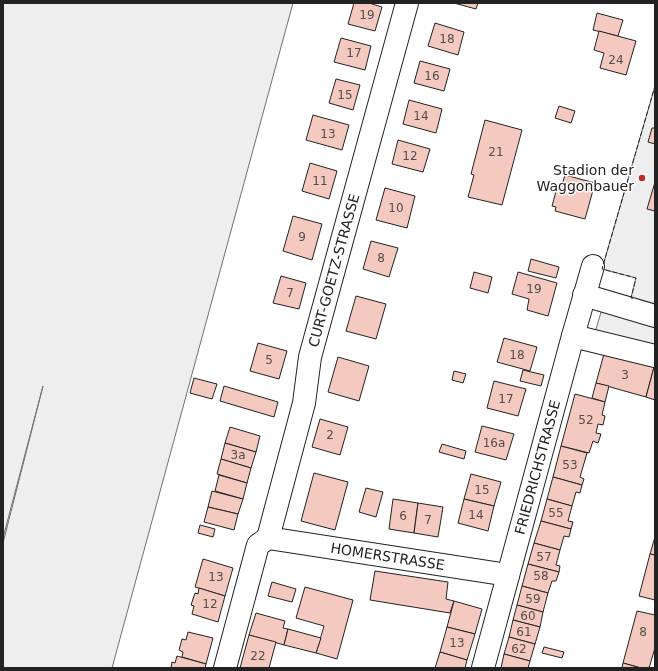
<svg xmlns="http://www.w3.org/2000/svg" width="658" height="671" viewBox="0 0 658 671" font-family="'DejaVu Sans',sans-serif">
<rect width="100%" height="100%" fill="#fff"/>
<g fill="#eee" stroke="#6f6f6f">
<polygon points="3,3 293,3 112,668 3,668 3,543 43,386 3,538"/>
<polygon points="655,86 655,305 631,298 636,278 602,269"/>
<polygon points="604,302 655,317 655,352 594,336"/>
</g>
<g fill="#f3c9c0" stroke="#222">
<polygon points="354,3 369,3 382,7 375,31 348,24"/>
<polygon points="454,3 478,3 476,9"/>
<polygon points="597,13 623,20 618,36 593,30"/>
<polygon points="435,23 464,32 458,55 428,46"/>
<polygon points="599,31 636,41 626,75 600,68 604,53 594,50"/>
<polygon points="341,38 371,46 365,70 334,62"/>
<polygon points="420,61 450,69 444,91 414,83"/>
<polygon points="336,79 360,85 353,110 329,103"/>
<polygon points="409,100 442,109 436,133 403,124"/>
<polygon points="559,106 575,111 571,123 555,118"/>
<polygon points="313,115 349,125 342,150 306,140"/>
<polygon points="485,120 522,130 502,205 468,197 474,175 471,174"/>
<polygon points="652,128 655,128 655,144 648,142"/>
<polygon points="398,140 430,149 423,172 392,164"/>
<polygon points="310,163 337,171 329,199 302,191"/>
<polygon points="565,175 595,183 585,219 555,211 556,207 552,206 558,184 562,185"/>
<polygon points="655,182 655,211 647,209"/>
<polygon points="385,188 415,196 407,228 376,220"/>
<polygon points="293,216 322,224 312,260 283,251"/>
<polygon points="371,241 398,248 389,277 363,269"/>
<polygon points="531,259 559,267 556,278 528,271"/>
<polygon points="474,272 492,277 488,293 470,288"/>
<polygon points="518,272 557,283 548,316 527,310 529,299 512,294"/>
<polygon points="281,276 306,283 299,309 273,303"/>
<polygon points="356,296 386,304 376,339 346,331"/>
<polygon points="504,338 537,347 530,371 497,362"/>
<polygon points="258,343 287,351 279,379 250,371"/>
<polygon points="604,354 654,367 646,397 596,383"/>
<polygon points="338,357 369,366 359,401 328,392"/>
<polygon points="654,367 655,367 655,400 646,397"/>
<polygon points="523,370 544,375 541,386 520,381"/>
<polygon points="454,371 466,374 463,383 452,380"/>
<polygon points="194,378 217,384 212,399 190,393"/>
<polygon points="494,381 526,389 518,416 487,408"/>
<polygon points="596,383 609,386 605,402 592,398"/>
<polygon points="224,386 278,402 274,417 220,401"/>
<polygon points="575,394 605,402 602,415 605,416 603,425 598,424 596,433 601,434 598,443 593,441 589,453 561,446"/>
<polygon points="320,419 348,427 340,455 312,447"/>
<polygon points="482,426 514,434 506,460 475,452"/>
<polygon points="230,427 260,436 256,452 225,443"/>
<polygon points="225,443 256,452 251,468 221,459"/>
<polygon points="442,444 466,451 464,459 439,452"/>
<polygon points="561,446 587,453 580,477 584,479 582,485 553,477"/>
<polygon points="221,459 251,468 247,483 217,474"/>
<polygon points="314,473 348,482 335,530 301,521"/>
<polygon points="471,474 501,482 494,506 464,499"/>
<polygon points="219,475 247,483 243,499 215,491"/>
<polygon points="553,477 582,485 580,493 576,492 572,506 547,499"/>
<polygon points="366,488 383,492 376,517 359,512"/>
<polygon points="212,491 243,499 238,514 208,507"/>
<polygon points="393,499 418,503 414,533 389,529"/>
<polygon points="464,499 494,506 488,531 458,523"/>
<polygon points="547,499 572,506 568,521 573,522 571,529 541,521"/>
<polygon points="418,503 443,507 438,537 414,533"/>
<polygon points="208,507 238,514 234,530 204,522"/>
<polygon points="541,521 571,529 569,537 564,536 560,550 534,543"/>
<polygon points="200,525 215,529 213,537 198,533"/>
<polygon points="655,537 655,555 650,554"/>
<polygon points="534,543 560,550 556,565 560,566 559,572 528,564"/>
<polygon points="650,554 655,555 655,600 639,596"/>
<polygon points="203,559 233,568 225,596 195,587"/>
<polygon points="528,564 559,572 556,581 552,581 548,593 522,586"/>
<polygon points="375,571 448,582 446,599 454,601 450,613 370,600"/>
<polygon points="272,582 296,589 292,602 268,596"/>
<polygon points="522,586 548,593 543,612 517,605"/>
<polygon points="305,587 353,600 337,659 316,653 324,626 296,618"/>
<polygon points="199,588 225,596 218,622 192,614 194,606 191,605 195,593 198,594"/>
<polygon points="454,601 482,609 475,634 447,627"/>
<polygon points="517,605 543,612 540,627 513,620"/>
<polygon points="637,611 655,615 655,648 649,668 641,668 623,663"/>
<polygon points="256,613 285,621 283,628 288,629 284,645 249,635"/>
<polygon points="513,620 540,627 535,644 509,637"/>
<polygon points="447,627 475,634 467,660 440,652"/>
<polygon points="288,629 321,638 316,653 284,645"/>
<polygon points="188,632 213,638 206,664 182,657 183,652 179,650 182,639 186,640"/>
<polygon points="249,635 276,642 269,668 240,668"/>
<polygon points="509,637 535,644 530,661 504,654"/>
<polygon points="544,647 564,652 562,658 542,653"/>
<polygon points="440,652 467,660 465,668 435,668"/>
<polygon points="504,654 530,661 528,668 501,668"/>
<polygon points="177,656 206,664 205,668 171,668 172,662 175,663"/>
<polygon points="623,663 641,668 622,668"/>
</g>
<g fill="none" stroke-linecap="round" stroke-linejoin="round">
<g stroke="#222" stroke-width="24">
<g id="minor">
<polyline points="584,295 655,316"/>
<polyline points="573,336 655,356"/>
<path id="s1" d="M268,538l36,-135 6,-46 97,-354"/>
<path id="s2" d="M268,538l240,37"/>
<polyline points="225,668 258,545 268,538"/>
<path id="s3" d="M483,668l90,-332 20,-70"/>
</g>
</g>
<use href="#minor" stroke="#fff" stroke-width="22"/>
<polyline stroke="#222" stroke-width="1" stroke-dasharray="5 2" stroke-linecap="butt" points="633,298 631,298 636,278 602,269 655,86"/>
</g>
<circle fill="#c62828" stroke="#fff" stroke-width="1.5" cx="642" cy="178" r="4"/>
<g text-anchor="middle" stroke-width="3" stroke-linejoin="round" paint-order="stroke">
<g font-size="12" fill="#564c4a">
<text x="367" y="19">19</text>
<text x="447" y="43">18</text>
<text x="354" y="57">17</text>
<text x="616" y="64">24</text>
<text x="432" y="80">16</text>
<text x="345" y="99">15</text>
<text x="421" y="120">14</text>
<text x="328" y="138">13</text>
<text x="496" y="156">21</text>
<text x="410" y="160">12</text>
<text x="320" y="185">11</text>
<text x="396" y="212">10</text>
<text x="302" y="241">9</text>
<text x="381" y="262">8</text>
<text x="534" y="293">19</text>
<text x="290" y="297">7</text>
<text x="517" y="359">18</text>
<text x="269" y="364">5</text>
<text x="625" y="379">3</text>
<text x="506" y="403">17</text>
<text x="586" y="424">52</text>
<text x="330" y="439">2</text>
<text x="494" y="447">16a</text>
<text x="238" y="459">3a</text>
<text x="570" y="469">53</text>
<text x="482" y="494">15</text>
<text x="556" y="517">55</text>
<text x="476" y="519">14</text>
<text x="403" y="520">6</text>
<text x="428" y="524">7</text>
<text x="544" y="561">57</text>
<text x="541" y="580">58</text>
<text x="216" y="581">13</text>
<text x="533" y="603">59</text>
<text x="210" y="608">12</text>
<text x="528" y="620">60</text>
<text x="524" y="636">61</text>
<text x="643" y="636">8</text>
<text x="457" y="647">13</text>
<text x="519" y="653">62</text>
<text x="258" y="660">22</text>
</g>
<g font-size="14" fill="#222" stroke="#fff" text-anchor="end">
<text x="634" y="175">Stadion der<tspan x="634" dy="16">Waggonbauer</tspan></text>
</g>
<g font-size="14" fill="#222" stroke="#fff">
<text dy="5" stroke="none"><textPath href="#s1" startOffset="276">CURT-GOETZ-STRASSE</textPath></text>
<text dy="5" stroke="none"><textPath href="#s3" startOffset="208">FRIEDRICHSTRASSE</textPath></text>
<text dy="5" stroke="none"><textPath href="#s2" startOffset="121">HOMERSTRASSE</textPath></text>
</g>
</g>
<rect width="658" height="671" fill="none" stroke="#222222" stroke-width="8"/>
</svg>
